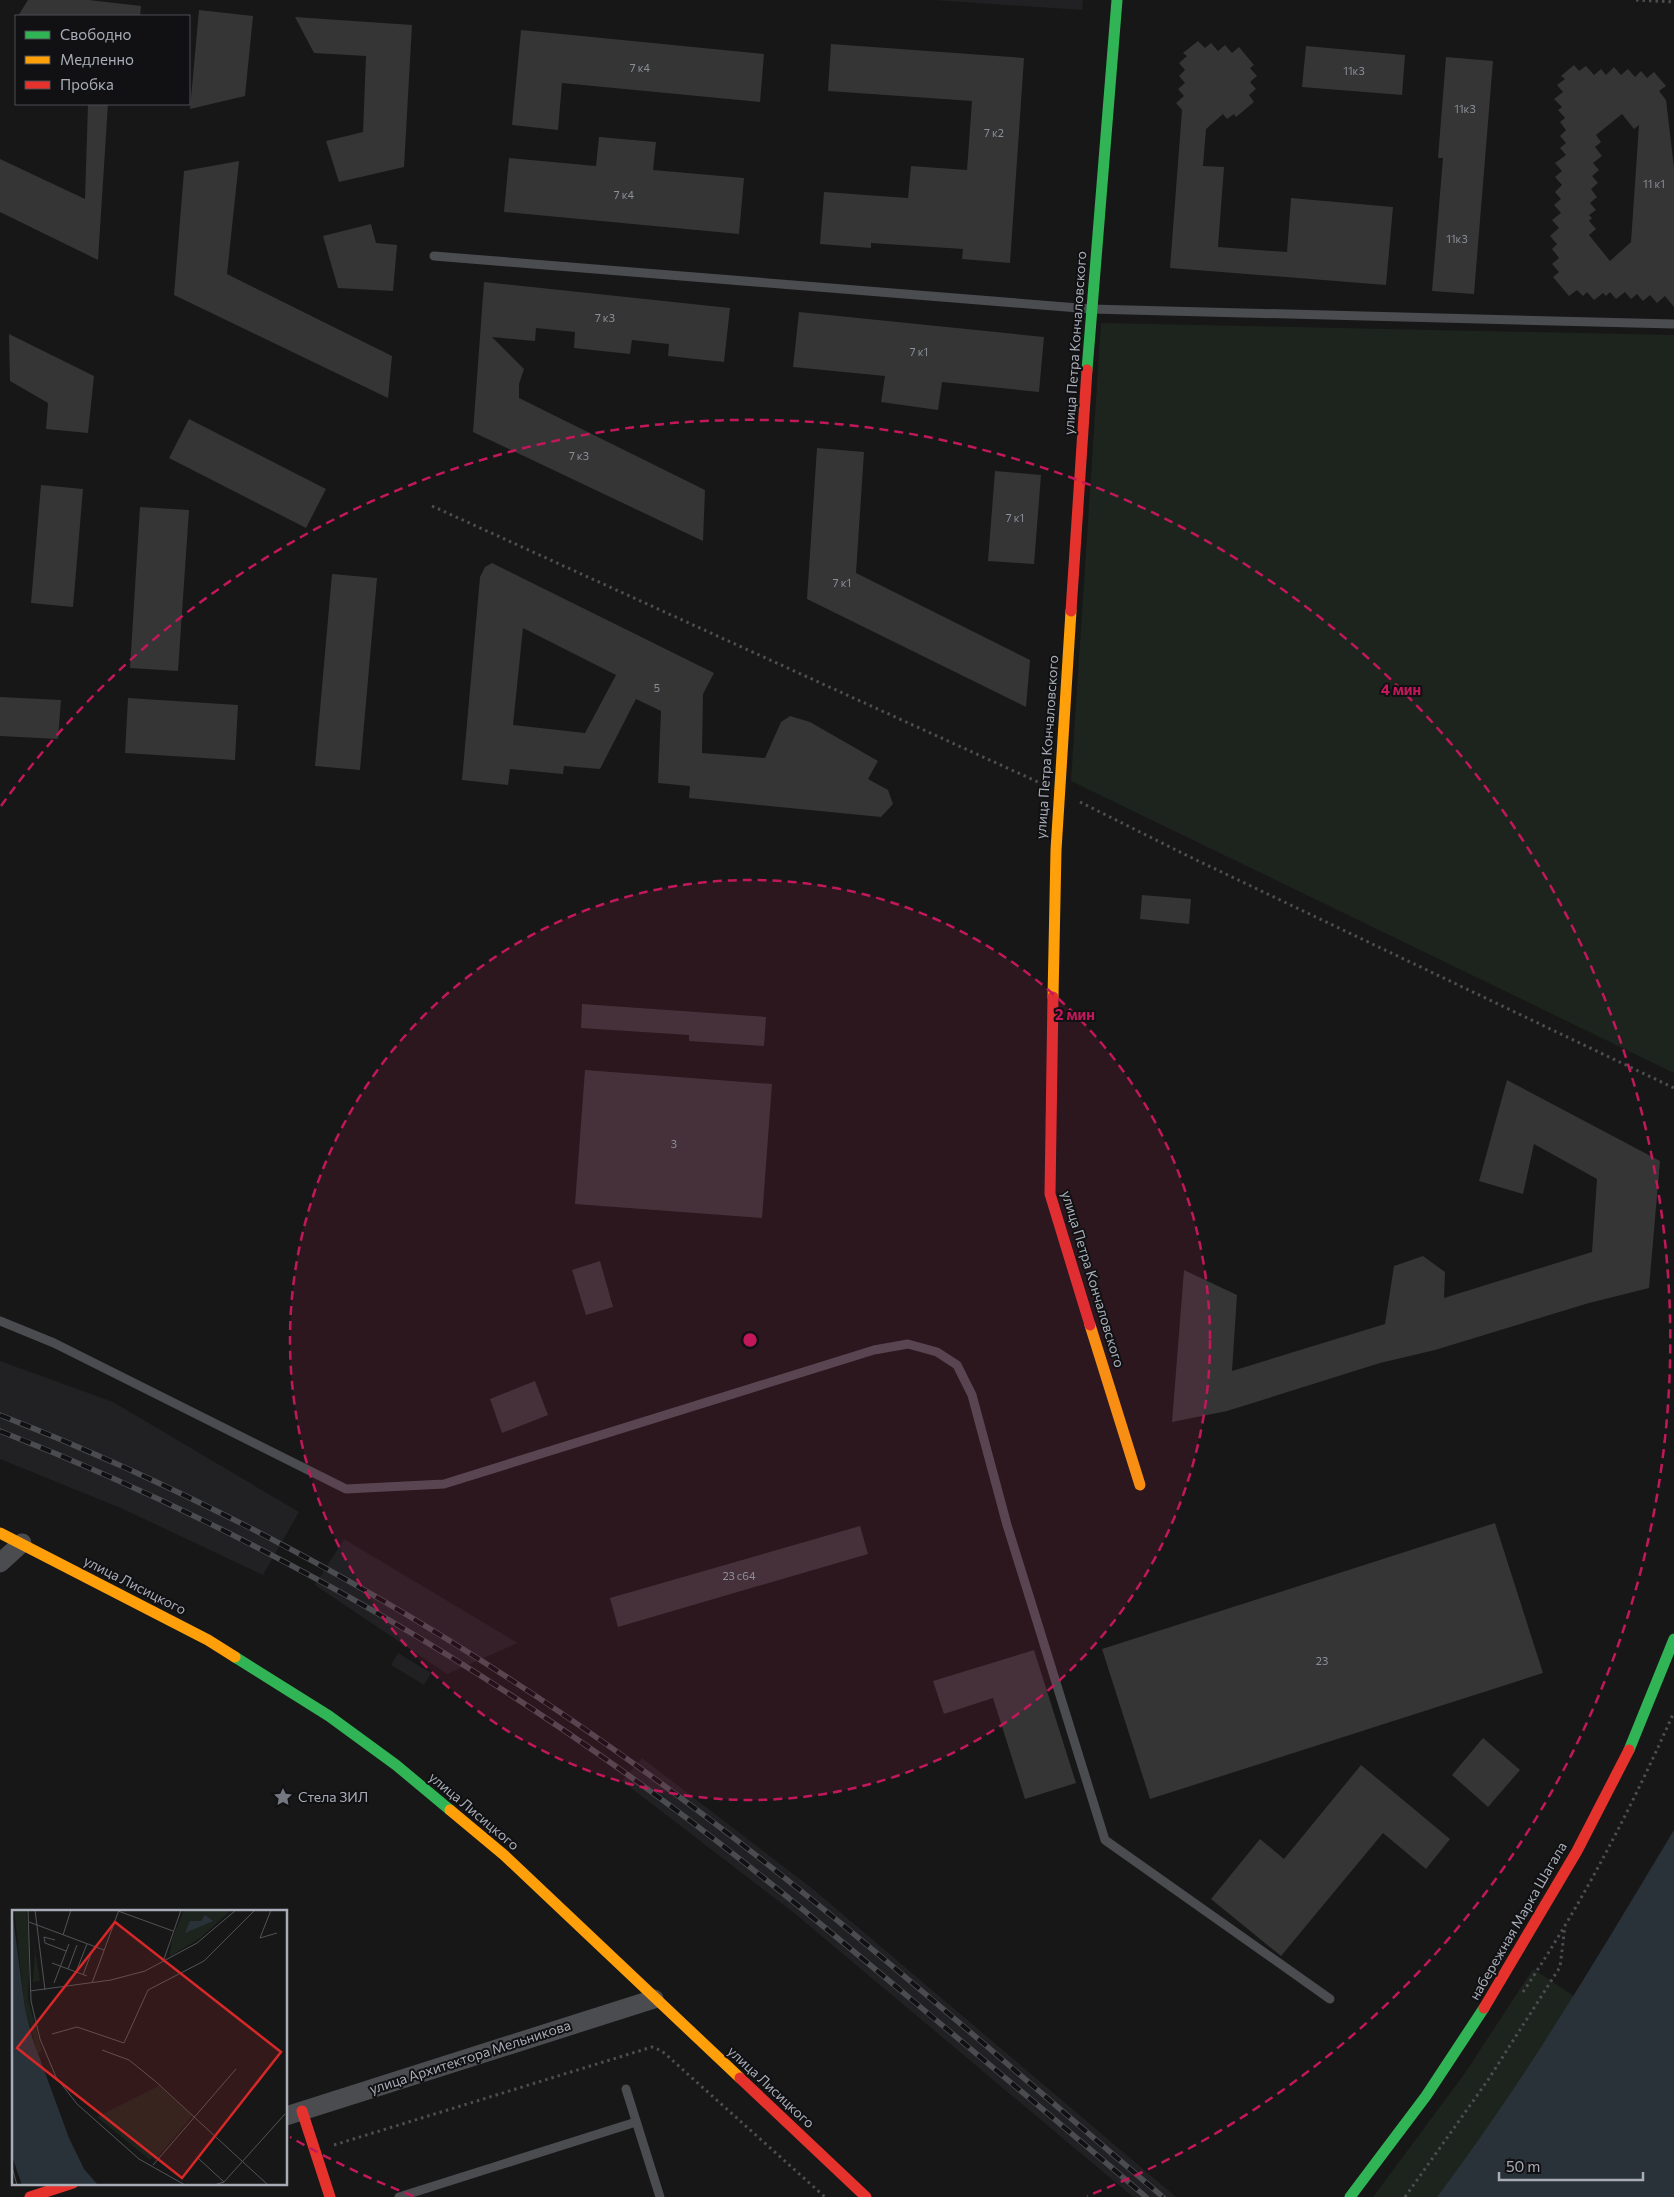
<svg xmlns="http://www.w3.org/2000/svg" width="1674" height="2197" viewBox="0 0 1674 2197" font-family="Commissioner,sans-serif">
<rect width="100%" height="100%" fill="#171717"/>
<g fill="#212123">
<polygon points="934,0 1083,0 1082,10"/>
<polygon points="0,1361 113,1402 299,1512 263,1575 123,1509 0,1459"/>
<polygon points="344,1539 518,1643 447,1674 315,1585"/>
<polygon points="398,1653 431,1673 424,1685 391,1665"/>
<polygon points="642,1758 814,1890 1176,2197 1133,2197 794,1913 622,1781"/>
</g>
<g fill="#1d241e">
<polygon points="1101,323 1674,335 1674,1073 1071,781"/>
<polygon points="1533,1969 1574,1996 1481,2139 1437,2197 1373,2197 1465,2073"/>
</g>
<path fill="#2a3239" d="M1674,1830v367h-237c88,-117 162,-242 237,-367z"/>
<g fill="#353536" fill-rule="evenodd">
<polygon points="28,0 89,0 141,6 140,16 18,16"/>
<polygon points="199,10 253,16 245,96 190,109"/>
<polygon points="295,17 412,25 404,167 339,182 326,141 363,132 366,56 314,53"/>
<polygon points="521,30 764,54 760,102 562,83 558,130 512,125"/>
<polygon points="1198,41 1205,48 1211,43 1218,51 1225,45 1232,53 1239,47 1254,65 1250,68 1257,76 1250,82 1256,89 1249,95 1254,102 1236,117 1234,114 1227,119 1223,114 1206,129 1203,166 1224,167 1218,247 1287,252 1291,198 1393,207 1386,285 1170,268 1182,110 1176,103 1184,96 1178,89 1185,83 1179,76 1185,70 1179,63 1187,56 1183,53"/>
<polygon points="831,44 1024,58 1010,263 962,259 963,249 871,243 871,248 820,244 824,192 908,198 911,166 967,170 972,101 828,91"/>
<polygon points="1306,46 1405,55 1402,95 1302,87"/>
<polygon points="1446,57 1493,61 1474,294 1432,291 1443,158 1438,158"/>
<path d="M1574,65l5,6 7,-5 8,9 7,-6 5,6 8,-8 7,8 7,-6 7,8 6,-6 6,7 7,-6 12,14 -7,5 7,9 8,68v139l-9,-11 -8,7 -7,-8 -7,6 -6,-7 -6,5 -6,-7 -9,7 -6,-7 -4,4 -3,-3 -9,7 -7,-8 -4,4 -6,-6 -8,6 -16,-19 6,-5 -7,-8 7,-6 -7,-9 5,-5 -7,-8 9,-8 -7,-8 9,-7 -7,-8 7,-6 -6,-7 7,-7 -7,-8 7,-6 -7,-8 11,-8 -6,-7 6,-5 -6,-7 6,-6 -6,-8 5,-4 -7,-8 4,-3 -8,-8 9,-7 -6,-7 8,-6 -4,-3zM1622,114l12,15 5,-4 -8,117 -21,19 -21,-26 7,-6 -7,-8 3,-3 -3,-3 7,-5 -6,-7 7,-6 -6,-8 7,-6 -6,-7 7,-6 -6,-7 9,-7 -7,-9 6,-5 -5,-7z"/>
<polygon points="88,104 108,104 98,260 0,212 0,159 85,199"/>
<polygon points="599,137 656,142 653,170 744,178 739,234 504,212 509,158 596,166"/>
<polygon points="239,161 227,274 392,356 388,398 174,295 184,171"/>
<polygon points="371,224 376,243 397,245 393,291 338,288 323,236"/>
<polygon points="484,282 730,308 724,362 668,356 669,344 632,340 630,354 574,348 575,332 536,328 535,341 492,337 524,369 519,384 519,398 705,490 703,541 473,432"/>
<polygon points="799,312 1044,337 1039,392 942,382 938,410 881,402 885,376 793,367"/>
<polygon points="9,334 94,376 88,433 46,429 48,403 10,381"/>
<polygon points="189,419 326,489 306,528 169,458"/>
<polygon points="817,448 864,452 856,573 1030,660 1026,707 807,599"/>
<polygon points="995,471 1041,475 1034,564 988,561"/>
<polygon points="41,485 83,489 73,607 31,603"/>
<polygon points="140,507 189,510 178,671 130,668"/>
<path d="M492,563l222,110 -11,21 -1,59 63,5 16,-36 9,-6 20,6 68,39 -10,18 20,11 5,14 -12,13 -192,-19 1,-12 -32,-3 3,-72 -25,-12 -36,70 -36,-3 -1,8 -53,-5 -2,16 -46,-5 18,-203 5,-10zM523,628l93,47 -31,58 -72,-8z"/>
<polygon points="332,574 377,578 360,770 315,766"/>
<polygon points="0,697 61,700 58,739 0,736"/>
<polygon points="128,698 238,705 235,760 125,753"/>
<polygon points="1142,895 1191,899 1189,924 1140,919"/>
<polygon points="582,1004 766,1017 764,1046 689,1041 689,1035 581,1028"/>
<polygon points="585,1070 772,1084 762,1218 575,1204"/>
<polygon points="1507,1080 1660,1161 1649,1288 1589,1303 1435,1350 1380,1363 1227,1411 1172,1422 1184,1270 1237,1295 1232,1371 1385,1324 1394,1266 1423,1256 1445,1272 1444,1298 1592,1252 1597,1179 1534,1144 1523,1194 1479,1181"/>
<polygon points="600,1261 613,1307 586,1315 572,1270"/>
<polygon points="535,1381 548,1415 502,1433 490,1399"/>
<polygon points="1495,1523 1543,1673 1150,1799 1102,1649"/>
<polygon points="860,1526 868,1554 618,1627 610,1598"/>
<polygon points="1034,1650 1076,1783 1025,1799 993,1698 944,1714 933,1681"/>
<polygon points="1483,1738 1520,1770 1488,1807 1452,1775"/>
<polygon points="1361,1765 1450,1839 1426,1869 1383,1833 1281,1956 1211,1899 1260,1839 1284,1859"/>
</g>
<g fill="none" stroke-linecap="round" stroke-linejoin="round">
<g stroke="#4d4e52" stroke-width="3" stroke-dasharray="2.5 4" stroke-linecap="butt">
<polyline points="1636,0 1674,2"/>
<polyline points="432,506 1038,782"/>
<polyline points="1080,802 1188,856 1674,1088"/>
<path d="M1523,1992c59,-88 108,-183 151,-280"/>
<polyline points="334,2145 652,2047 662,2051 825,2197"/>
<polyline points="1405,2197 1488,2080 1560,1967 1565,1926"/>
</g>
<g stroke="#4b4c50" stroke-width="9">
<polyline points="434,256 1091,309 1674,324"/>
<polyline points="0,1321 54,1343 346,1489 444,1484 874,1350 908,1344 937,1352 957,1365 972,1395 1007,1525 1105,1840 1330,1999"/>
<polyline points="626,2089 660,2197"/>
<polyline points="399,2197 636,2122"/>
</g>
<g stroke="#4b4c50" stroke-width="19">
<polyline points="0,1563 22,1543"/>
<polyline points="286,2116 654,1999"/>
</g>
<g stroke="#30b455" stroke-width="11">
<polyline points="1087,370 1117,0"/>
<polyline points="235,1657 329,1716 396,1765 450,1810"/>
<polyline points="1629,1750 1674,1639"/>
<polyline points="1350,2197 1426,2096 1484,2008"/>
</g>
<g stroke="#ff9f0a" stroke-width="11">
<polyline points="1053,997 1056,850 1071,611"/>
<polyline points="1090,1325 1140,1485"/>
<polyline points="0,1533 208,1640 235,1657"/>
<polyline points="450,1810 504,1855 740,2078"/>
</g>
<g stroke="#e5322d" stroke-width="11">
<polyline points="1071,611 1087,370"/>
<polyline points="1053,997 1050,1194 1090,1325"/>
<polyline points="1484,2008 1577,1851 1629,1750"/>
<polyline points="740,2078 866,2197"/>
<polyline points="302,2111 330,2197"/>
<polyline points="30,2197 73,2183"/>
</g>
<g stroke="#4b4c4f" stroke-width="5.5">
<g id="rail">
<path d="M0,1415c226,88 441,210 637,351 185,132 353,285 526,431"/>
<path d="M0,1431c222,87 434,205 628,344 98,70 191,147 284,225 78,65 157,131 234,197"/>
</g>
</g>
<use href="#rail" stroke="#111113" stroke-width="4" stroke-dasharray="11" stroke-linecap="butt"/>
</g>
<circle cx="750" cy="1340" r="460" fill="#c2185b" fill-opacity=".12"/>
<g fill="none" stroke="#c2185b" stroke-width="2.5" stroke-dasharray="9 6">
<circle cx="750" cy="1340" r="460"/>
<path d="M413 2196A920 920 0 0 1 290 2137M1 806A920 920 0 1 1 1087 2196"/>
</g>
<defs>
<g id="sight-bare" transform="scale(1.5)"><path d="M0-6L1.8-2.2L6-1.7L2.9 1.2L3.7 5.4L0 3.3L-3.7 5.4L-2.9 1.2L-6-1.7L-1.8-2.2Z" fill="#757880" stroke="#111113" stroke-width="2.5" paint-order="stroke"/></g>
</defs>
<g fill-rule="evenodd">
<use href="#sight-bare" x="283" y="1797"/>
</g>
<g text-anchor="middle" stroke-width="4" stroke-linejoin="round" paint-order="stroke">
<g font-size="11" fill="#8b8f98">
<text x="640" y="72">7 к4</text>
<text x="1354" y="75">11к3</text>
<text x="1465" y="113">11к3</text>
<text x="994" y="137">7 к2</text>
<text x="1654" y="188">11 к1</text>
<text x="624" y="199">7 к4</text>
<text x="1457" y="243">11к3</text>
<text x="605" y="322">7 к3</text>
<text x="919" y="356">7 к1</text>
<text x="579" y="460">7 к3</text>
<text x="1015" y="522">7 к1</text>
<text x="842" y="587">7 к1</text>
<text x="657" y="692">5</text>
<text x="674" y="1148">3</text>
<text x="739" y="1580">23 с64</text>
<text x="1322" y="1665">23</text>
</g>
<g font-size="14" fill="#a8adb8" stroke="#111113">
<text transform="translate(1075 343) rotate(-86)" y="5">улица Петра Кончаловского</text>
<text transform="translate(1047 747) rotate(-86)" y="5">улица Петра Кончаловского</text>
<text transform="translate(1093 1279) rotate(73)" y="5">улица Петра Кончаловского</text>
<text transform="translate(135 1585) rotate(27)" y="5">улица Лисицкого</text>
<text transform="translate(474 1811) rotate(40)" y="5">улица Лисицкого</text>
<text transform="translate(1518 1921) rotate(-60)" y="5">набережная Марка Шагала</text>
<text transform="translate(470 2057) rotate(-18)" y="5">улица Архитектора Мельникова</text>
<text transform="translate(771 2087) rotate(43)" y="5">улица Лисицкого</text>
</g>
<g font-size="14" fill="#a8adb8" stroke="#111113" text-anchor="start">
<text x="298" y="1802">Стела ЗИЛ</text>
</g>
</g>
<g transform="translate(12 1910)">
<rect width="275" height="275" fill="#171717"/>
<path d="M2,0h12l4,41 -2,48 14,52 -4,2 -13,-45zM172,0h47l-31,28 -31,19 3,-18zM20,19l8,52 -7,1 2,-28zM147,176l33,30 -37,44 -3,-3 -2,3 -53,-43z" fill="#1d241e"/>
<path d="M0,0l13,98 7,29 37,101 15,31 14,16h-76l-6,-17 -4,-13zM193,5l8,6 -28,12 5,-12h11z" fill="#2a3239"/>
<path fill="none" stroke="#2a3239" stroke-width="2.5" d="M0,106l5,22 -5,5M0,157l11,5 30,94 14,19"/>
<path fill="none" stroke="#515357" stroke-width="1" d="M16,0l3,91 9,38 16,38 21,27 62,55 46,26M23,0l10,80M259,0l-11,28 17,-5M106,1l55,20M17,12l75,28M51,25l8,-25M43,30l-11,-3 1,6 21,8M151,52l18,-52M40,53l35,13M56,59l9,-24M64,62l11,-28M71,65l9,-24M42,73l15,-39M80,73l27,-73M18,81l81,-11 34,-9 52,-28 39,-33M40,124l25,-7 47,16 24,-53 56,-29 51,-51M90,140l27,10 26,21 113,104M187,249l25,23M141,255l83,-96M0,257l5,18M202,275l10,-3 61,-68"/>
<path fill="#d62828" fill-opacity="0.15" stroke="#d62828" stroke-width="2.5" d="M103,12l166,130 -99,126 -165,-130z"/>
<rect width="275" height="275" fill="none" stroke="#a8adb8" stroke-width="2.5"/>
</g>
<circle cx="750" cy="1340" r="8" fill="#c2185b" stroke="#111113" stroke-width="2.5"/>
<g font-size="15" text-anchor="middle" font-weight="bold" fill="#c2185b" stroke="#111113" stroke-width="4" stroke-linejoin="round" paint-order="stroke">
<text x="1401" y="695">4 мин</text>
<text x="1075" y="1020">2 мин</text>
</g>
<rect x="15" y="15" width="175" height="90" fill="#111113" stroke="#4d4f55"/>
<rect x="25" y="31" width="25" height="8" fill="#30b455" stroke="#4d4f55"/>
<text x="60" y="40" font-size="15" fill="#a8adb8">Свободно</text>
<rect x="25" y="56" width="25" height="8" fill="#ff9f0a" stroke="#4d4f55"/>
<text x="60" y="65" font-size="15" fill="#a8adb8">Медленно</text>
<rect x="25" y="81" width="25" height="8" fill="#e5322d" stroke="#4d4f55"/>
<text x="60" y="90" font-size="15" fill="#a8adb8">Пробка</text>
<path d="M1499 2172v8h144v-8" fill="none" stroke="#a8adb8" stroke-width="2.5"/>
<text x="1506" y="2172" font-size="15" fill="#a8adb8" stroke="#111113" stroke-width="4" paint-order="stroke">50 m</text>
</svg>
